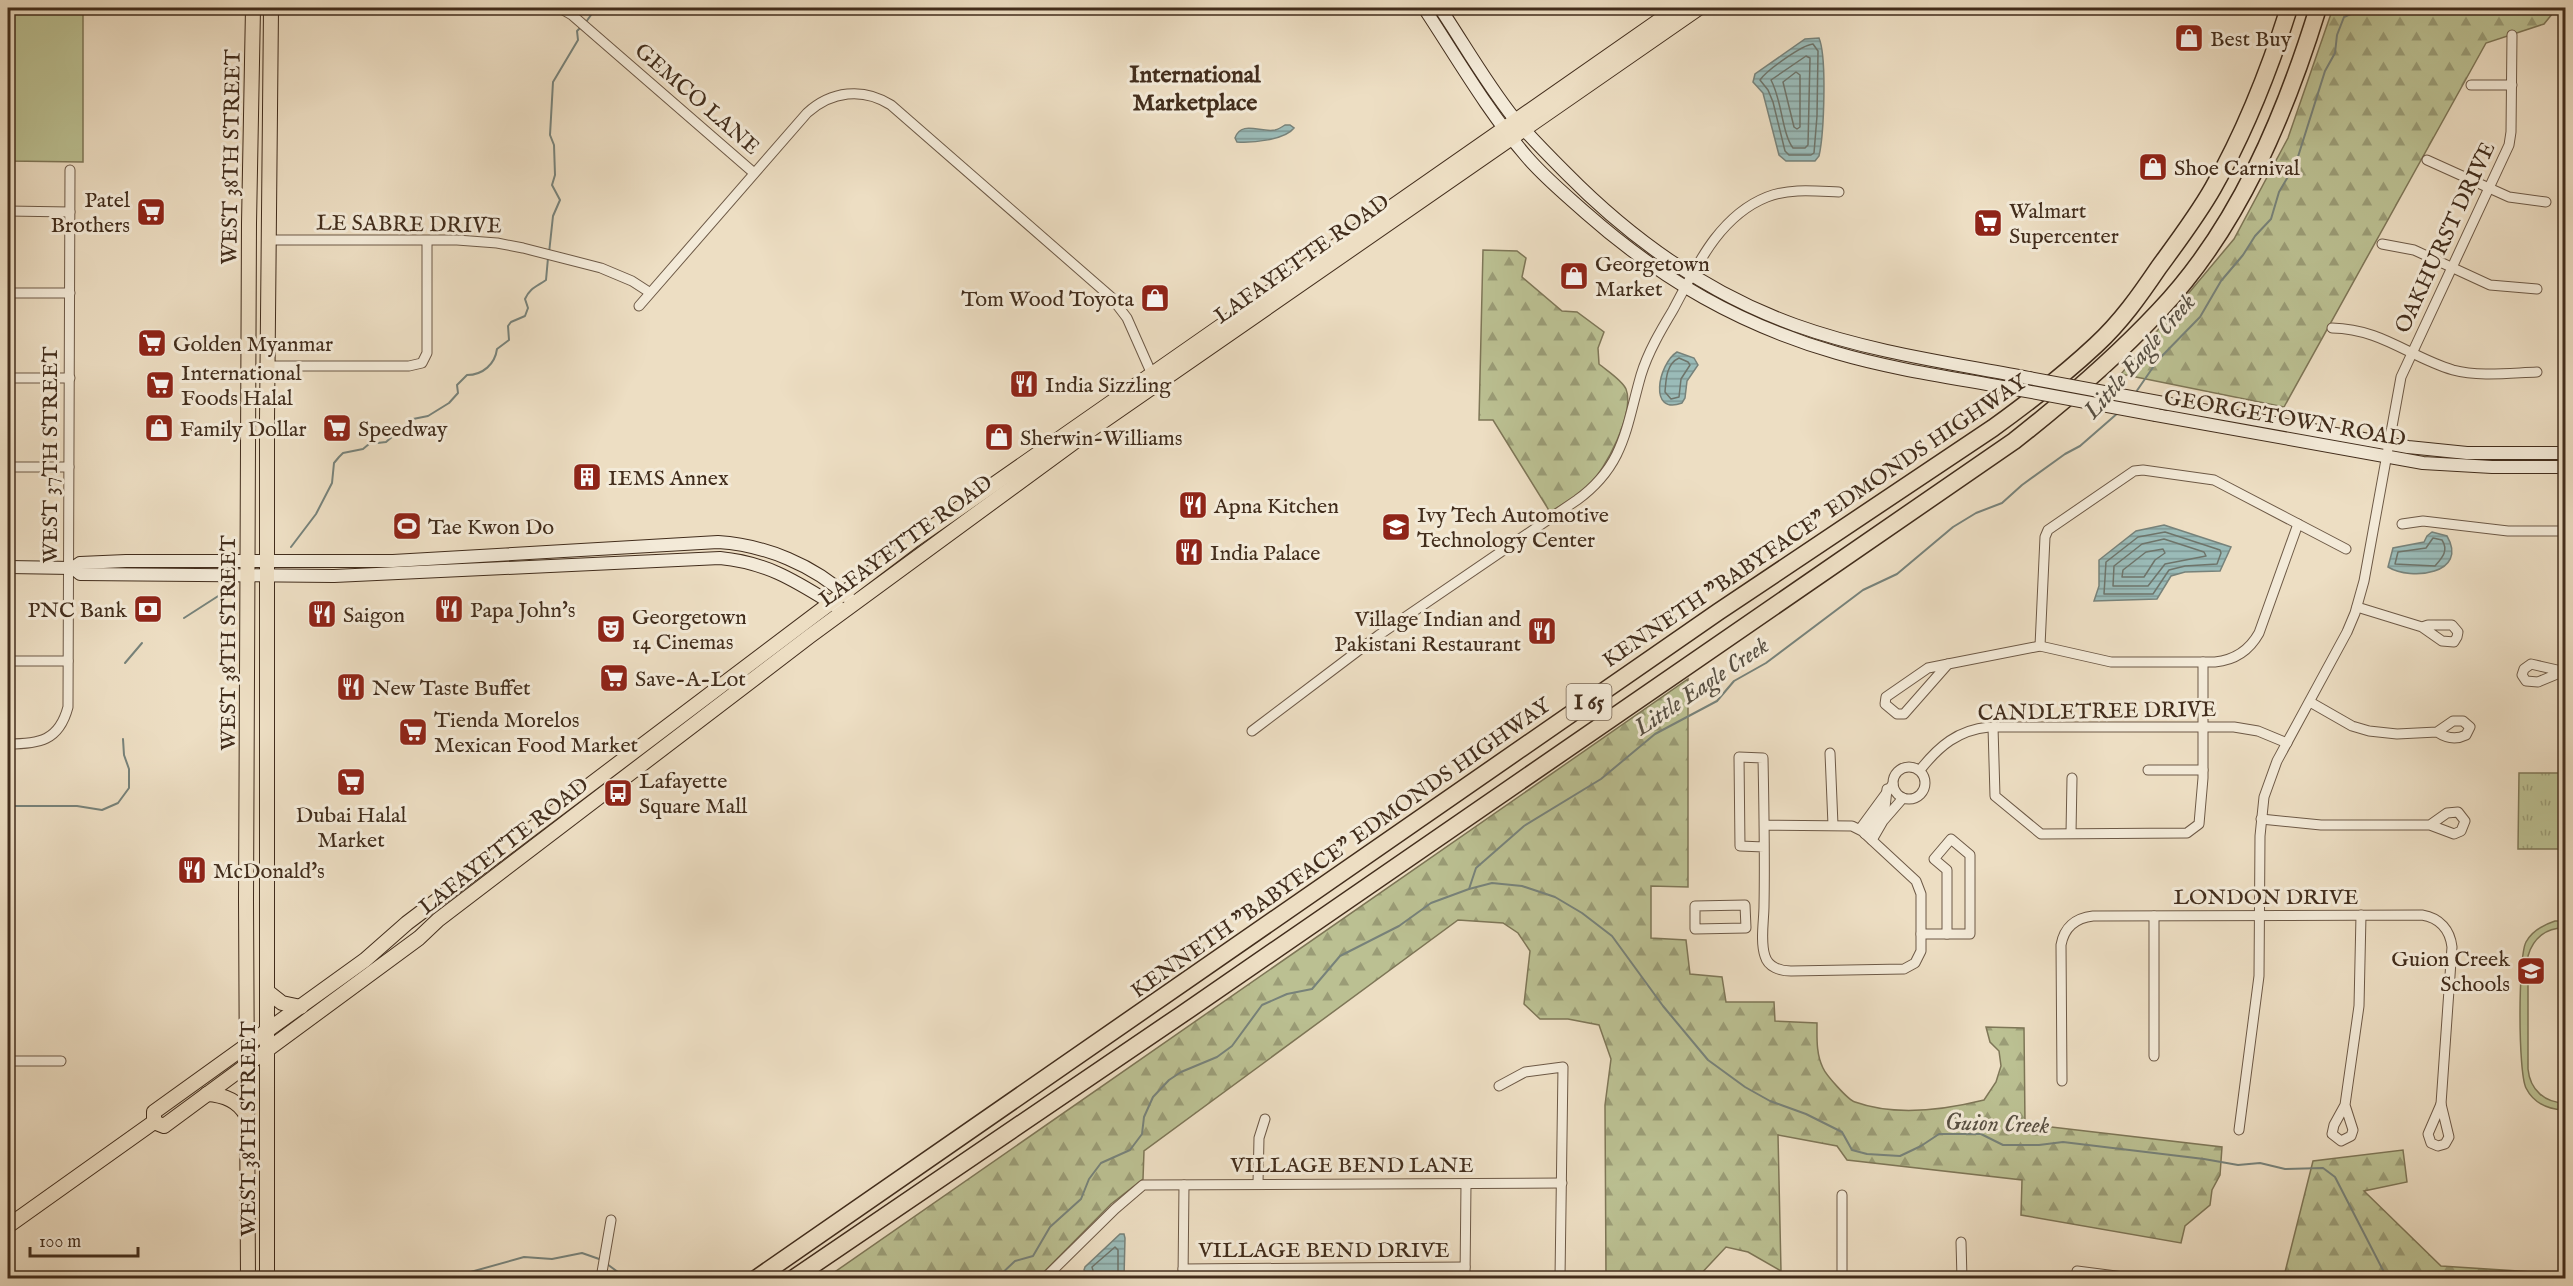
<svg xmlns="http://www.w3.org/2000/svg" width="2573" height="1286" viewBox="0 0 2573 1286" font-family="'IM FELL English',serif">
<defs>
<pattern id="grass-tufts" width="24" height="20" patternUnits="userSpaceOnUse" patternTransform="scale(1.5)"><rect width="24" height="20" fill="#bbc092"/><path d="M3 7l-1-3M5 7V3M7 7l1-3M15 17l-1-3M17 17v-4M19 17l1-3" fill="none" stroke="#9a9c76"/></pattern>
<pattern id="forest-firs" width="22" height="20" patternUnits="userSpaceOnUse" patternTransform="scale(1.5)"><rect width="22" height="20" fill="#bbc092"/><path d="M5 1l3.5 6h-7zM16 11l3.5 6h-7z" fill="#9a9c76"/></pattern>
<pattern id="water-rules" width="6" height="5" patternUnits="userSpaceOnUse" patternTransform="scale(1.5)"><rect width="6" height="5" fill="#9abbb8"/><path d="M0 2.5h6" fill="none" stroke="#7f9895"/></pattern>
</defs>
<rect width="100%" height="100%" fill="#eddec3"/>
<filter id="stains"><feTurbulence type="fractalNoise" baseFrequency=".00333" numOctaves="4"/><feColorMatrix values="0 0 0 0 .2 0 0 0 0 .09 0 0 0 0 .02 0 0 0 .5 -.17"/></filter>
<radialGradient id="worn" r=".72"><stop offset=".6" stop-color="#630" stop-opacity="0"/><stop offset="1" stop-color="#630" stop-opacity=".3"/></radialGradient>
<polygon fill="url(#grass-tufts)" stroke="#7e7657" stroke-width="1.5" points="2519,773 2565,773 2565,849 2518,849"/>
<g fill="url(#forest-firs)" stroke="#7e7657" stroke-width="1.5">
<polygon points="2333,8 2557,8 2544,24 2486,43 2284,407 2121,374 2234,239 2288,138"/>
<path d="M1483,250l34,1 9,7 -4,19 40,34 15,1 27,20 -6,16 1,16c7,6 23,16 27,25 9,24 -20,80 -38,97 -10,10 -25,18 -38,26l-57,-92h-14z"/>
<path d="M1688,679v208l-37,-1v52l35,2 4,34 32,3 4,25h48l1,19 42,2c0,15 -1,31 6,45 3,7 25,32 32,34 39,14 89,8 129,-2l12,-18 5,-16 -2,-15 -9,-9 -4,-15 38,1 1,96 197,23 -2,28 -8,15 -2,15 -25,21 -4,17 -160,-28 1,-35 -175,-20 -10,-14 -59,-11 3,136 -33,-19 -22,-5 -29,31h-91l-1,-173 6,-46 -12,-34 -31,-6h-28l-16,-15 6,-53 -12,-18 -15,-10 -45,-3 -314,231 -1,28 -32,25 -73,74h-212z"/>
<polygon points="2403,1150 2407,1182 2364,1191 2441,1266 2563,1274 2565,1278 2290,1278 2284,1276 2313,1161"/>
</g>
<g fill="#bbc092" stroke="#7e7657" stroke-width="1.5">
<polygon points="8,8 83,8 83,162 8,161"/>
<path d="M2555,921h10v7c-18,-1 -32,10 -37,28v113c2,21 17,34 37,34v7h-2c-16,-1 -30,-8 -37,-22 -8,-16 -8,-131 0,-146 6,-11 17,-17 29,-21z"/>
</g>
<g fill="url(#water-rules)" stroke="#77827a" stroke-width="1.5">
<path d="M1819,38c8,19 5,96 0,118l-4,5h-29l-7,-6 -16,-62 -10,-11 2,-8 50,-35z"/>
<path d="M1285,125h5l4,3c-9,12 -42,15 -57,14l-2,-4c6,-18 26,-5 40,-8 4,-1 7,-3 10,-5z"/>
<path d="M1677,352l17,6 4,7 -11,16 -2,17 -3,5c-34,13 -24,-39 -5,-51z"/>
<polygon points="2164,525 2231,547 2220,571 2185,572 2171,576 2157,599 2094,601 2099,586 2099,560 2136,531"/>
<path d="M2432,532l15,4c22,38 -36,45 -59,31l5,-19 31,-6 3,-6z"/>
<polygon points="1120,1234 1124,1234 1125,1238 1124,1278 1091,1278 1084,1270 1085,1267"/>
</g>
<g fill="none" stroke-linecap="round" stroke-linejoin="round">
<g stroke="#6e746a" stroke-width="1.5">
<path d="M1813,44l5,7 -1,65 -3,37 -3,2h-22l-4,-4 -12,-49 -5,-12 -8,-10c7,-10 42,-35 53,-36z"/>
<path d="M1806,56l4,2 -2,87 -3,3h-12c-11,-14 -11,-48 -22,-68z"/>
<polygon points="1796,72 1800,75 1800,127 1797,129 1794,127 1783,82"/>
<path d="M1679,358l9,4 2,3 -9,14 -2,18 -8,2 -6,-7c1,-12 1,-28 14,-34z"/>
<polygon points="2165,532 2220,550 2221,553 2217,564 2185,566 2169,570 2153,594 2104,594 2106,562 2138,537"/>
<path d="M2433,538l9,2c7,11 0,18 -7,26l-40,-2 3,-12 28,-4z"/>
<polygon points="2164,539 2204,552 2206,556 2165,564 2148,586 2113,586 2114,566 2142,544"/>
<polygon points="2163,549 2165,553 2155,560 2144,577 2122,577 2123,570 2146,552"/>
<polyline points="1095,1278 1092,1267 1115,1247 1118,1250 1118,1278"/>
</g>
<g stroke="#77827a" stroke-width="2">
<polyline points="586,22 596,8"/>
<polyline points="549,253 553,216 560,200 552,185 555,175 554,145 550,135 553,82 578,40 577,31 582,26"/>
<polyline points="2136,392 2158,360 2200,317 2221,281 2243,255 2255,236 2271,219 2279,192 2296,163 2325,71 2335,53 2337,35 2344,17 2364,8"/>
<path d="M291,547l25,-33 16,-31 2,-20 5,-6 4,-4 20,-4 6,-5 17,-2 27,-23 15,-3 21,-13 9,-10 -1,-8 10,-10c16,0 28,-11 30,-26l12,-9 -1,-14 3,-4 14,-6 3,-8 -3,-9c5,-11 11,-12 21,-19l2,-22"/>
<polyline points="184,618 226,591"/>
<polyline points="125,663 142,643"/>
<polyline points="8,806 77,806 102,810 118,803 129,788 129,769 124,755 123,739"/>
<polyline points="1469,889 1492,883 1522,886 1555,897 1582,913 1612,936 1663,1006 1708,1060 1745,1087 1770,1101 1806,1114 1842,1132 1852,1150 1867,1154 1900,1156 1921,1146 1939,1134 1981,1134 2003,1145 2039,1145 2063,1142 2204,1159 2238,1165 2260,1163 2285,1169 2323,1168 2335,1177 2387,1278"/>
<polyline points="607,1264 626,1278"/>
<polyline points="449,1278 524,1257 552,1259 582,1253 602,1260"/>
<polyline points="997,1278 1015,1261 1033,1256 1050,1227 1081,1199 1089,1179 1101,1163 1130,1150 1142,1134 1144,1117 1153,1097 1169,1080 1181,1072 1217,1057 1232,1046 1262,1005 1287,994 1312,989 1340,956 1399,926 1431,903 1469,889 1476,868 1524,826 1601,779 1655,734 1717,701 1734,681 1766,663 1863,590 1897,574 1953,527 1976,513 2002,503 2022,485 2065,454 2080,446 2119,412"/>
</g>
<g stroke="#6d5946" stroke-width="11">
<g id="street">
<polyline points="560,8 572,15 754,173"/>
<polyline points="2471,85 2512,85"/>
<polyline points="2427,160 2509,197 2546,202"/>
<polyline points="8,211 70,212"/>
<polyline points="267,240 457,240 497,243 523,248 601,268 632,281 649,292"/>
<polyline points="2382,244 2414,250 2490,285 2537,289"/>
<polyline points="8,293 70,293"/>
<path d="M639,306l168,-193c24,-22 56,-26 84,-8l220,192 16,21 27,61"/>
<path d="M2332,328c50,1 77,29 121,42 26,7 57,3 84,2"/>
<polyline points="267,366 409,366 422,363 427,353 427,241"/>
<polyline points="8,378 70,378"/>
<polyline points="8,467 69,467"/>
<polyline points="2402,524 2423,521 2508,531 2566,531"/>
<polyline points="2357,607 2422,627 2442,641 2454,642 2457,637 2458,632 2452,625 2428,625 2422,627"/>
<polyline points="2040,646 2045,537 2048,530 2134,471 2143,470 2214,480 2346,549"/>
<polyline points="8,661 68,661"/>
<path d="M1948,664l92,-18 71,16h104c20,-2 34,-11 44,-29l39,-109"/>
<polygon points="1948,664 1904,714 1897,714 1885,704 1886,697 1928,668"/>
<polyline points="2562,672 2538,682 2526,681 2522,675 2524,669 2531,664 2566,672"/>
<path d="M2310,702l42,24 17,5 28,3 40,-2c9,6 19,8 29,3l4,-8 -7,-6h-10l-16,11"/>
<polyline points="1993,727 1995,796 2041,834 2187,833 2199,824 2203,778 2203,662"/>
<path d="M1252,731l127,-96 198,-135c48,-35 49,-73 64,-125 7,-23 20,-45 32,-65 23,-43 46,-94 94,-113 23,-9 48,-6 72,-5"/>
<path d="M8,744c31,0 51,-3 60,-37l2,-537"/>
<polyline points="1830,753 1833,825"/>
<circle cx="1909" cy="783" r="16"/>
<path d="M1920,770c19,-24 38,-40 69,-43h245l24,4 29,12"/>
<polyline points="2148,770 2203,770"/>
<polyline points="2261,819 2321,825 2430,825 2454,834 2461,831 2465,821 2458,812 2447,813 2430,825"/>
<polyline points="1860,829 1893,784"/>
<polyline points="2071,833 2072,778"/>
<polyline points="1865,834 1885,808 1887,789"/>
<polygon points="1951,839 1970,855 1970,934 1947,934 1947,870 1934,859"/>
<polyline points="1872,840 1883,821 1903,798"/>
<path d="M1764,847l-24,-1 -1,-89 24,1c1,49 2,98 1,148 0,14 -4,36 1,50 3,11 15,15 26,15l113,-2 11,-6 6,-12v-57l-5,-13 -54,-50 -10,-5 -88,-1"/>
<polygon points="1745,905 1746,928 1695,929 1695,906"/>
<polyline points="1921,934 1947,934"/>
<polyline points="2154,1056 2154,916"/>
<polyline points="8,1061 61,1061"/>
<path d="M2062,1081l-1,-136c3,-17 14,-27 32,-29l329,-1c18,3 28,15 30,32l-11,157"/>
<polyline points="1499,1086 1525,1072 1563,1067 1560,1278"/>
<polygon points="2441,1104 2449,1137 2445,1144 2438,1146 2431,1143 2428,1134"/>
<polyline points="2345,1105 2334,1125 2332,1134 2341,1141 2351,1136 2353,1130 2345,1105 2359,1006 2361,915"/>
<polyline points="2239,1130 2259,976 2260,836 2264,797 2277,761 2347,632 2355,613 2364,581 2401,377 2509,145 2511,132 2512,35"/>
<polyline points="1258,1183 1259,1138 1265,1119"/>
<polyline points="1842,1195 1842,1278"/>
<polyline points="1961,1242 1962,1278"/>
<polyline points="1183,1269 1465,1267"/>
<polyline points="2077,1271 2132,1278"/>
<polyline points="601,1278 611,1220"/>
<polyline points="1045,1278 1115,1209 1143,1185 1562,1183"/>
<polyline points="1183,1278 1184,1185"/>
<polyline points="1465,1278 1466,1184"/>
</g>
</g>
<g stroke="#422d1c" stroke-width="14">
<g id="secondary">
<path d="M1424,8c33,50 64,104 103,149 18,21 39,38 59,56 76,67 154,112 251,140 58,17 119,25 178,36"/>
<path d="M1440,8c24,36 46,75 73,109 17,20 35,38 53,56 66,67 140,120 229,152 75,27 156,38 234,53"/>
<polyline points="2169,404 2408,447 2467,453 2566,453"/>
<polyline points="2156,415 2423,463 2492,467 2566,467"/>
<path d="M8,567l65,1 7,-5 46,-2h267l325,-19c47,3 96,23 131,56"/>
<path d="M73,568l7,6 254,2 386,-18c52,5 81,27 124,53"/>
</g>
</g>
<g stroke="#422d1c" stroke-width="16">
<g id="primary">
<polyline points="268,992 282,1003 301,1007"/>
<path d="M207,1094c17,1 31,6 39,21"/>
<polyline points="154,1122 164,1126 419,938 438,920 810,636 1092,429 1699,8"/>
<polyline points="154,1122 154,1112 365,960 407,923 914,540 1677,8"/>
<polyline points="8,1226 154,1122"/>
<polyline points="248,1278 246,901 249,223 253,8"/>
<polyline points="267,1278 267,419 271,8"/>
</g>
</g>
<g stroke="#422d1c" stroke-width="19">
<g id="highway">
<path d="M757,1278l961,-666 275,-184c36,-26 71,-53 103,-83 25,-23 44,-50 63,-78 19,-26 38,-51 54,-79 33,-58 56,-117 76,-180"/>
<path d="M794,1278l387,-263 833,-574c51,-40 100,-82 145,-130 79,-83 126,-196 159,-303"/>
</g>
</g>
<use href="#street" stroke="#f3ead8" stroke-width="9"/>
<use href="#secondary" stroke="#f3ead8" stroke-width="12"/>
<use href="#primary" stroke="#eddec3" stroke-width="14"/>
<use href="#highway" stroke="#eddec3" stroke-width="16"/>
<g stroke="#422d1c" stroke-width="14" stroke-linecap="butt">
<g id="secondary-bridge">
<polyline points="2029,378 2169,404"/>
<polyline points="2015,389 2156,415"/>
</g>
</g>
<use href="#secondary-bridge" stroke="#f3ead8" stroke-width="12"/>
</g>
<defs>
<g id="shop-square" transform="scale(1.5)"><rect x="-9" y="-9" width="18" height="18" rx="4" fill="#8f2418" stroke="#f3ead8"/><path d="M-5-2.5h2.3a2.7 3.5 0 0 1 5.4 0H5L5.5 6h-11ZM-1.5-2.5h3a1.5 2.3 0 0 0-3 0Z" fill="#fff"/></g>
<g id="supermarket-square" transform="scale(1.5)"><rect x="-9" y="-9" width="18" height="18" rx="4" fill="#8f2418" stroke="#f3ead8"/><path d="M-6-5.5h2.5l.6 2H6L4.5 2H-2.5L-4.4-4H-6ZM-1.5 3.2a1.3 1.3 0 1 0 .1 0ZM3 3.2a1.3 1.3 0 1 0 .1 0Z" fill="#fff"/></g>
<g id="restaurant-square" transform="scale(1.5)"><rect x="-9" y="-9" width="18" height="18" rx="4" fill="#8f2418" stroke="#f3ead8"/><path d="M-5-6h1v4h1v-4h1v4h1v-4h1v5L-1.5 .5V6h-2V.5L-5-1ZM5-6V6H3V1.5H1.5Q1.5-4 5-6Z" fill="#fff"/></g>
<g id="building-square" transform="scale(1.5)"><rect x="-9" y="-9" width="18" height="18" rx="4" fill="#8f2418" stroke="#f3ead8"/><path d="M-4-6H4V6H1V3H-1V6H-4ZM-2.5-4.3h1.7v1.8h-1.7ZM.8-4.3h1.7v1.8H.8ZM-2.5-1h1.7V.8h-1.7ZM.8-1h1.7V.8H.8Z" fill="#fff"/></g>
<g id="stadium-square" transform="scale(1.5)"><rect x="-9" y="-9" width="18" height="18" rx="4" fill="#8f2418" stroke="#f3ead8"/><path d="M0-5a6.5 5 0 1 0 0 10a6.5 5 0 1 0 0-10ZM-3.5-1.8h7v3.6h-7Z" fill="#fff"/></g>
<g id="university-square" transform="scale(1.5)"><rect x="-9" y="-9" width="18" height="18" rx="4" fill="#8f2418" stroke="#f3ead8"/><path d="M0-5L7-2L0 1L-7-2ZM-4 1L0 2.5L4 1V4Q0 6-4 4Z" fill="#fff"/></g>
<g id="bank-square" transform="scale(1.5)"><rect x="-9" y="-9" width="18" height="18" rx="4" fill="#8f2418" stroke="#f3ead8"/><path d="M-6-4H6V4H-6ZM0-2.3a2.3 2.3 0 1 0 0 4.6a2.3 2.3 0 1 0 0-4.6Z" fill="#fff"/></g>
<g id="theatre-square" transform="scale(1.5)"><rect x="-9" y="-9" width="18" height="18" rx="4" fill="#8f2418" stroke="#f3ead8"/><path d="M-5-5.5Q0-4 5-5.5V0Q5 5 0 6Q-5 5-5 0ZM-3.3-2.5H-1v1.5H-3.3ZM1-2.5H3.3v1.5H1ZM-2.8 1Q0 5.5 2.8 1Z" fill="#fff"/></g>
<g id="bus-square" transform="scale(1.5)"><rect x="-9" y="-9" width="18" height="18" rx="4" fill="#8f2418" stroke="#f3ead8"/><path d="M-5-6H5V4H4V6H2V4H-2V6H-4V4H-5ZM-3.5-4V0h7V-4ZM-3.5 1.2v1.5H-2V1.2ZM2 1.2v1.5H3.5V1.2Z" fill="#fff"/></g>
<g id="school-square" transform="scale(1.5)"><rect x="-9" y="-9" width="18" height="18" rx="4" fill="#8f2418" stroke="#f3ead8"/><path d="M0-5L7-2L0 1L-7-2ZM-4 1L0 2.5L4 1V4Q0 6-4 4Z" fill="#fff"/></g>
</defs>
<g fill-rule="evenodd">
<use href="#shop-square" x="2189" y="38"/>
<use href="#shop-square" x="2153" y="167"/>
<use href="#supermarket-square" x="151" y="212"/>
<use href="#supermarket-square" x="1988" y="223"/>
<use href="#shop-square" x="1574" y="276"/>
<use href="#shop-square" x="1155" y="298"/>
<use href="#supermarket-square" x="152" y="343"/>
<use href="#restaurant-square" x="1024" y="384"/>
<use href="#supermarket-square" x="160" y="385"/>
<use href="#shop-square" x="159" y="428"/>
<use href="#supermarket-square" x="337" y="428"/>
<use href="#shop-square" x="999" y="437"/>
<use href="#building-square" x="587" y="477"/>
<use href="#restaurant-square" x="1193" y="505"/>
<use href="#stadium-square" x="407" y="526"/>
<use href="#university-square" x="1396" y="527"/>
<use href="#restaurant-square" x="1189" y="552"/>
<use href="#bank-square" x="148" y="609"/>
<use href="#restaurant-square" x="449" y="609"/>
<use href="#restaurant-square" x="322" y="614"/>
<use href="#theatre-square" x="611" y="629"/>
<use href="#restaurant-square" x="1542" y="631"/>
<use href="#supermarket-square" x="614" y="678"/>
<use href="#restaurant-square" x="351" y="687"/>
<use href="#supermarket-square" x="413" y="732"/>
<use href="#supermarket-square" x="351" y="782"/>
<use href="#bus-square" x="618" y="793"/>
<use href="#restaurant-square" x="192" y="870"/>
<use href="#school-square" x="2531" y="971"/>
</g>
<g text-anchor="middle" stroke-width="6" stroke-linejoin="round" paint-order="stroke">
<rect fill="#f3ead8" stroke="#776654" stroke-width="1.5" x="1566.5" y="684" width="45" height="36" rx="4.5"/>
<g font-size="21" font-weight="bold" fill="#422d1c">
<text x="1589" y="709">I 65</text>
</g>
<g font-size="22" fill="#422d1c" stroke="#f3ead8" text-anchor="start">
<text x="2210" y="46">Best Buy</text>
<text x="2174" y="175">Shoe Carnival</text>
<text x="130" y="207" text-anchor="end">Patel<tspan x="130" dy="25">Brothers</tspan></text>
<text x="2009" y="218">Walmart<tspan x="2009" dy="25">Supercenter</tspan></text>
<text x="1595" y="271">Georgetown<tspan x="1595" dy="25">Market</tspan></text>
<text x="1134" y="306" text-anchor="end">Tom Wood Toyota</text>
<text x="173" y="351">Golden Myanmar</text>
<text x="181" y="380">International<tspan x="181" dy="25">Foods Halal</tspan></text>
<text x="1045" y="392">India Sizzling</text>
<text x="180" y="436">Family Dollar</text>
<text x="358" y="436">Speedway</text>
<text x="1020" y="445">Sherwin-Williams</text>
<text x="608" y="485">IEMS Annex</text>
<text x="1214" y="513">Apna Kitchen</text>
<text x="1417" y="522">Ivy Tech Automotive<tspan x="1417" dy="25">Technology Center</tspan></text>
<text x="428" y="534">Tae Kwon Do</text>
<text x="1210" y="560">India Palace</text>
<text x="127" y="617" text-anchor="end">PNC Bank</text>
<text x="470" y="617">Papa John's</text>
<text x="343" y="622">Saigon</text>
<text x="632" y="624">Georgetown<tspan x="632" dy="25">14 Cinemas</tspan></text>
<text x="1521" y="626" text-anchor="end">Village Indian and<tspan x="1521" dy="25">Pakistani Restaurant</tspan></text>
<text x="635" y="686">Save-A-Lot</text>
<text x="372" y="695">New Taste Buffet</text>
<text x="434" y="727">Tienda Morelos<tspan x="434" dy="25">Mexican Food Market</tspan></text>
<text x="639" y="788">Lafayette<tspan x="639" dy="25">Square Mall</tspan></text>
<text x="351" y="822" text-anchor="middle">Dubai Halal<tspan x="351" dy="25">Market</tspan></text>
<text x="213" y="878">McDonald's</text>
<text x="2510" y="966" text-anchor="end">Guion Creek<tspan x="2510" dy="25">Schools</tspan></text>
</g>
<g font-size="22" fill="#422d1c" stroke="#f3ead8">
<text transform="translate(698 98) rotate(41)" y="8">GEMCO LANE</text>
<text transform="translate(230 157) rotate(-89)" y="8">WEST 38TH STREET</text>
<text transform="translate(409 223) rotate(1)" y="8">LE SABRE DRIVE</text>
<text transform="translate(2444 237) rotate(-65)" y="8">OAKHURST DRIVE</text>
<text transform="translate(1301 258) rotate(-35)" y="8">LAFAYETTE ROAD</text>
<text transform="translate(2285 417) rotate(10)" y="8">GEORGETOWN ROAD</text>
<text transform="translate(49 455) rotate(-90)" y="8">WEST 37TH STREET</text>
<text transform="translate(1814 520) rotate(-34)" y="8">KENNETH "BABYFACE" EDMONDS HIGHWAY</text>
<text transform="translate(905 540) rotate(-36)" y="8">LAFAYETTE ROAD</text>
<text transform="translate(227 643) rotate(-90)" y="8">WEST 38TH STREET</text>
<text transform="translate(2097 710) rotate(-1)" y="8">CANDLETREE DRIVE</text>
<text transform="translate(503 845) rotate(-38)" y="8">LAFAYETTE ROAD</text>
<text transform="translate(1340 847) rotate(-35)" y="8">KENNETH "BABYFACE" EDMONDS HIGHWAY</text>
<text x="2266" y="904">LONDON DRIVE</text>
<text transform="translate(247 1129) rotate(-90)" y="8">WEST 38TH STREET</text>
<text x="1352" y="1172">VILLAGE BEND LANE</text>
<text x="1324" y="1257">VILLAGE BEND DRIVE</text>
</g>
<g font-size="24" font-weight="bold" fill="#422d1c" stroke="#f3ead8">
<text x="1195" y="82">International<tspan x="1195" dy="28">Marketplace</tspan></text>
</g>
<g font-size="24" font-style="italic" fill="#585043" stroke="#f3ead8">
<text transform="translate(2139 356) rotate(-49)" y="8">Little Eagle Creek</text>
<text transform="translate(1701 686) rotate(-34)" y="8">Little Eagle Creek</text>
<text transform="translate(1997 1123) rotate(2)" y="8">Guion Creek</text>
</g>
</g>
<rect width="2573" height="1286" fill="none" stroke="#eddec3" stroke-width="30"/>
<rect x="9" y="9" width="2555" height="1268" fill="none" stroke="#422d1c" stroke-width="3"/>
<rect x="15" y="15" width="2543" height="1256" fill="none" stroke="#422d1c" stroke-width="1.5"/>
<path d="M30 1247v9h108v-9" fill="none" stroke="#422d1c" stroke-width="3"/>
<text x="39" y="1247" font-size="18" fill="#422d1c" stroke="#f3ead8" stroke-width="4.5" paint-order="stroke">100 m</text>
<rect width="100%" height="100%" filter="url(#stains)"/>
<rect width="100%" height="100%" fill="url(#worn)"/>
</svg>
